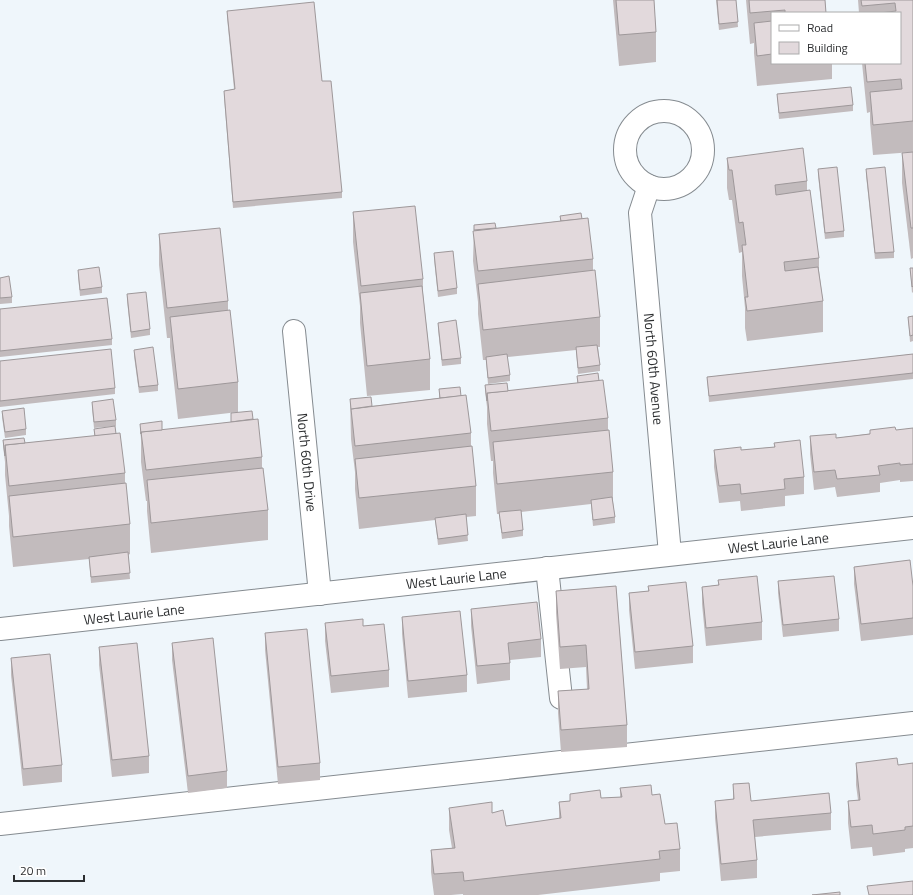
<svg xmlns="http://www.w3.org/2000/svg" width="913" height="895" viewBox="0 0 913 895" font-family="'Titillium Web',sans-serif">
<rect width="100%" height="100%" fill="#eff6fb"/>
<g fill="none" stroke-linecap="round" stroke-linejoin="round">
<g stroke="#858b90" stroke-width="24">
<g id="minor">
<circle cx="664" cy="150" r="39"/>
<path id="s1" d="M649,186l-9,27 30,341"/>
<path id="s2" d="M294,331l26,263"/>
<polyline points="547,568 561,698"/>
<path id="s3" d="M0,629l913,-101"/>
<polyline points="0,824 913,723"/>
</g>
</g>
<use href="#minor" stroke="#fff" stroke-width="22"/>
</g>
<g fill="#c2bbbd">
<polygon points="613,0 654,0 656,32 656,62 619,66"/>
<polygon points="716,0 736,0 738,27 719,30"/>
<polygon points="746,0 825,0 826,13 772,13 772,63 832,63 832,79 757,86 754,53 754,43 750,44"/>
<polygon points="858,0 913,0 913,152 873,155 870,122 870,112 867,113 862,63 900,63 900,13 859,13"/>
<polygon points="227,11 322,81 342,192 342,198 233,208 224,97 224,91 234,89 227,17"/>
<polygon points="777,94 853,105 853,111 779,119"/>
<polygon points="913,152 913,258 911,259 902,183 902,153"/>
<polygon points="727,158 807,181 807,191 819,258 819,271 823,301 823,332 747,341 745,328 745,308 742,276 742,252 739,253 732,200 729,200 727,188"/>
<polygon points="818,169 844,231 844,237 825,239 818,175"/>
<polygon points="866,169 894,252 894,258 875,259 866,175"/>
<polygon points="353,212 423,279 423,293 430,359 430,390 367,396 360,323 360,306 353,242"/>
<polygon points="560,216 582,219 593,259 593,271 600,317 600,347 598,347 600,365 600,371 578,374 576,350 507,357 510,375 510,381 488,384 486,360 483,360 478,314 478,302 473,261 474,225 496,228 560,221"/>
<polygon points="159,234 228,301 228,311 238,382 238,412 178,419 170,347 170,338 167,338 159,265"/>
<polygon points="434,253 457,288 457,294 438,297 434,259"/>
<polygon points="910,268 913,268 913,292 912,293"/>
<polygon points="78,270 102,287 102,293 80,296 78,276"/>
<polygon points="0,278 12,297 12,303 0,304"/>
<polygon points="127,294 150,329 150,335 131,338 127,300"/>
<polygon points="0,309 112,339 112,345 0,357"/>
<polygon points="913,316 913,341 910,342 908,317"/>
<polygon points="438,323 461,358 461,364 442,366 438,329"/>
<polygon points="134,350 158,385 158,391 139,393 134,356"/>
<polygon points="913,354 913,379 709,402 707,377"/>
<polygon points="0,361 115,388 115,394 0,407"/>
<polygon points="577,376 599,381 608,418 608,430 613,472 613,502 615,517 615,523 593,526 591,504 521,512 523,530 523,536 502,539 499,514 497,514 493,473 493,461 491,461 487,424 487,407 485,391 485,385 508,391 577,383"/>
<polygon points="439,389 461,396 471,433 471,446 476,486 476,516 466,517 468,541 438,545 435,520 359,529 355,489 355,472 351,439 350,399 372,406 439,398"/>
<polygon points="92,402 116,420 116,426 94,428 92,408"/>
<polygon points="2,411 26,429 26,435 5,438 2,417"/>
<polygon points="231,413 253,419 262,457 262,468 268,510 268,540 151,553 147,511 147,501 146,501 141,462 141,440 140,424 162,430 231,422"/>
<polygon points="913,428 913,481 900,482 900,480 880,483 880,492 837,497 835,487 814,490 810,454 810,436 836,438"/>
<polygon points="94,429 116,433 125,473 125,483 130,524 130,554 128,555 130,579 91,583 89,559 13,567 9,526 9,516 5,475 5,462 3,446 3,440 25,443 94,436"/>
<polygon points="774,443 804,477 804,494 785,496 785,506 741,511 740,501 719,503 714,467 714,450 741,450 774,447"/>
<polygon points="854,567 913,586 913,635 861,641 854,584"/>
<polygon points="718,580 762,622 762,640 706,646 702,604 702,587 718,585"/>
<polygon points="778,581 839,619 839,631 783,637 778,593"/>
<polygon points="616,586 627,725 627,747 561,752 558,713 558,691 587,689 586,667 560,669 556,613 556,591"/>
<polygon points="648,586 693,646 693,663 635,669 629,610 629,593 648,591"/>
<polygon points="471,609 541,639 541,657 510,660 510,680 477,684 471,626"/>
<polygon points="402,617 467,675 467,692 408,698 402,634"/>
<polygon points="325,623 363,626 389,670 389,687 331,693 325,641"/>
<polygon points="265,633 320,763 320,780 278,784 265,650"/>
<polygon points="172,643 227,771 227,788 188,793 172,660"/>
<polygon points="99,647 149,756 149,773 112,777 99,665"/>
<polygon points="11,658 62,765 62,782 23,786 11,675"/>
<polygon points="856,763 898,765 913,763 913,848 905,849 905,852 873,856 872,847 851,849 848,823 848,801 858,800 856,785"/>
<polygon points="733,784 751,801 831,813 831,830 755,837 757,860 757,878 721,881 715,818 715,801 733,799"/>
<polygon points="620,788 652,795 665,824 680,849 680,871 660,873 660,881 538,895 463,895 463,894 451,895 434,895 431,872 431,850 452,848 449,830 449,808 492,813 506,826 559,819 559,802 620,797"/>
</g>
<g fill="#e2d9dc" stroke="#9e989a">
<polygon points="616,0 654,0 656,32 619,35"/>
<polygon points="717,0 736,0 738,22 719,24"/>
<polygon points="749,0 825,0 826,13 785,13 785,10 750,13"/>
<polygon points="861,0 913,0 913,121 873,125 870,92 902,89 901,79 867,82 865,63 900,63 900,13 880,13 896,11 895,3 862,6"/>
<polygon points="314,2 322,81 331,81 342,192 233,202 224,91 235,89 227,11"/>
<polygon points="772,21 772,54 757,56 754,23"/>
<polygon points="851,87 853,105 779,113 777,94"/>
<polygon points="803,148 807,181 775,185 776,195 810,190 819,258 784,262 785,271 818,267 823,301 747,311 745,297 748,297 742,245 746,245 743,222 739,223 732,170 729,170 727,158"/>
<polygon points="913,152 913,228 911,228 902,153"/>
<polygon points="837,167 844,231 825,233 818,169"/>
<polygon points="885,167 894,252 875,253 866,169"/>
<polygon points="415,206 423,279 361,286 353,212"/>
<polygon points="581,213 582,219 561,221 560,216"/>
<polygon points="588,218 593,259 478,271 473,231"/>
<polygon points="495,223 496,228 474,230 474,225"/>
<polygon points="220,228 228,301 167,308 159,234"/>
<polygon points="453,251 457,288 438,291 434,253"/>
<polygon points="99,267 102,287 80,290 78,270"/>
<polygon points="910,268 913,268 913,286 912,287"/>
<polygon points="595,270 600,317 483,330 478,284"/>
<polygon points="9,276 12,297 0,298 0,278"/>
<polygon points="422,286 430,359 367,366 360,293"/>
<polygon points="146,292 150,329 131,332 127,294"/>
<polygon points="107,298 112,339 0,351 0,309"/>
<polygon points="230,310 238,382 178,389 170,317"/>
<polygon points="913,316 913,335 910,336 908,317"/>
<polygon points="456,320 461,358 442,360 438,323"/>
<polygon points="597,345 600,365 578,368 576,347"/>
<polygon points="153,347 158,385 139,387 134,350"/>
<polygon points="111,349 115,388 0,401 0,361"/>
<polygon points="507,354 510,375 488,378 486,357"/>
<polygon points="913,354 913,373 709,396 707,377"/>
<polygon points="598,373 599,381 578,383 577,376"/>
<polygon points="603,380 608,418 491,431 487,393"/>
<polygon points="507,383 508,391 487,393 487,401 485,385"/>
<polygon points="460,387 461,396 440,398 439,389"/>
<polygon points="466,395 471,433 355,446 351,409"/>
<polygon points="371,397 372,406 351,409 350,399"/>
<polygon points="113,399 116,420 94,422 92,402"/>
<polygon points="24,408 26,429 5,432 2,411"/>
<polygon points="252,411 253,419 231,422 231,413"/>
<polygon points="258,419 262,457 146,470 141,432"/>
<polygon points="162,421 162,430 141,432 141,434 140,424"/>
<polygon points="115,426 116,434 95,436 94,429"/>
<polygon points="895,427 896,430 913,428 913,464 900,465 900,463 878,466 880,475 837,479 835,470 814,472 810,436 836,434 836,438 870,434 870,430"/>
<polygon points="609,430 613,472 497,484 493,442"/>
<polygon points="120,433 125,473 9,486 5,445"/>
<polygon points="24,438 25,443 5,445 5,456 3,440"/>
<polygon points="800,440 804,477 784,479 785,489 741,494 740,484 719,486 714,450 741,447 741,450 775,447 774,443"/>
<polygon points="472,446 476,486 359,498 355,459"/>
<polygon points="263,468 268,510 151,523 147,480"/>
<polygon points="126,483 130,524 13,537 9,496"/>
<polygon points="612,497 615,517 593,520 591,500"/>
<polygon points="521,510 523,530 502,533 499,512"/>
<polygon points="466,514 468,535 438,539 435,518"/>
<polygon points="128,552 130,573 91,577 89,557"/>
<polygon points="910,560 913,586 913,618 861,624 854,567"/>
<polygon points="757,576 762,622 706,628 702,587 719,585 718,580"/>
<polygon points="834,576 839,619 783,625 778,581"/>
<polygon points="686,582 693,646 635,652 629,593 649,591 648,586"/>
<polygon points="616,586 627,725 561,730 558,691 589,689 586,645 560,647 556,591"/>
<polygon points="537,602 541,639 508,643 510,663 477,666 471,609"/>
<polygon points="460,611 467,675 408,681 402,617"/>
<polygon points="363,619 363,626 384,624 389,670 331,676 325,623"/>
<polygon points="307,629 320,763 278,767 265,633"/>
<polygon points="213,638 227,771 188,776 172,643"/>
<polygon points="137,643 149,756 112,760 99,647"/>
<polygon points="50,654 62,765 23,769 11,658"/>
<polygon points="897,758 898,765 913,763 913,826 905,827 905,830 873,834 872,825 851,827 848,801 860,800 856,763"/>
<polygon points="749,783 751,801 829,793 831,813 753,820 757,860 721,864 715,801 734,799 733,784"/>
<polygon points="651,785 652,795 660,794 665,824 677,823 680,849 659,851 660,859 464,881 463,872 434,874 431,850 455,848 449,808 492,802 492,813 503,810 506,826 561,818 559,802 570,801 570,794 600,790 601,798 622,797 620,788"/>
<polygon points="913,881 913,895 869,895 867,886"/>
<polygon points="840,892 840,895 812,895"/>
</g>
<g text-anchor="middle" stroke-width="3" stroke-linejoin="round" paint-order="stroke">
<g font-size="14" fill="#2c2e30" stroke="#fff">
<text dy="5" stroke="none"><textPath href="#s1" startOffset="185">North 60th Avenue</textPath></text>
<text dy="5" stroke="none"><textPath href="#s2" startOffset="132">North 60th Drive</textPath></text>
<text dy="5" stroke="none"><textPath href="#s3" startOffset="783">West Laurie Lane</textPath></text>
<text dy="5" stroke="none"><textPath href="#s3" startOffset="459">West Laurie Lane</textPath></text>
<text dy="5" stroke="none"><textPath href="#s3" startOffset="135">West Laurie Lane</textPath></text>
</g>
</g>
<rect x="771" y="12" width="130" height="52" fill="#ffffff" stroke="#ababac"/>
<rect x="779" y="25" width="20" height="6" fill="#ffffff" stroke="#ababac"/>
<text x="807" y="32" font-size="12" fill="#2c2e30">Road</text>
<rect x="779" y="42" width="20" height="12" fill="#e2d9dc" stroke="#ababac"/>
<text x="807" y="52" font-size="12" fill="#2c2e30">Building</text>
<path d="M14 875v6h70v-6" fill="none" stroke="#2c2e30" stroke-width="2"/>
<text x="20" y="875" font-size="12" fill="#2c2e30" stroke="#ffffff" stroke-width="3" paint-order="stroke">20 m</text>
</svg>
